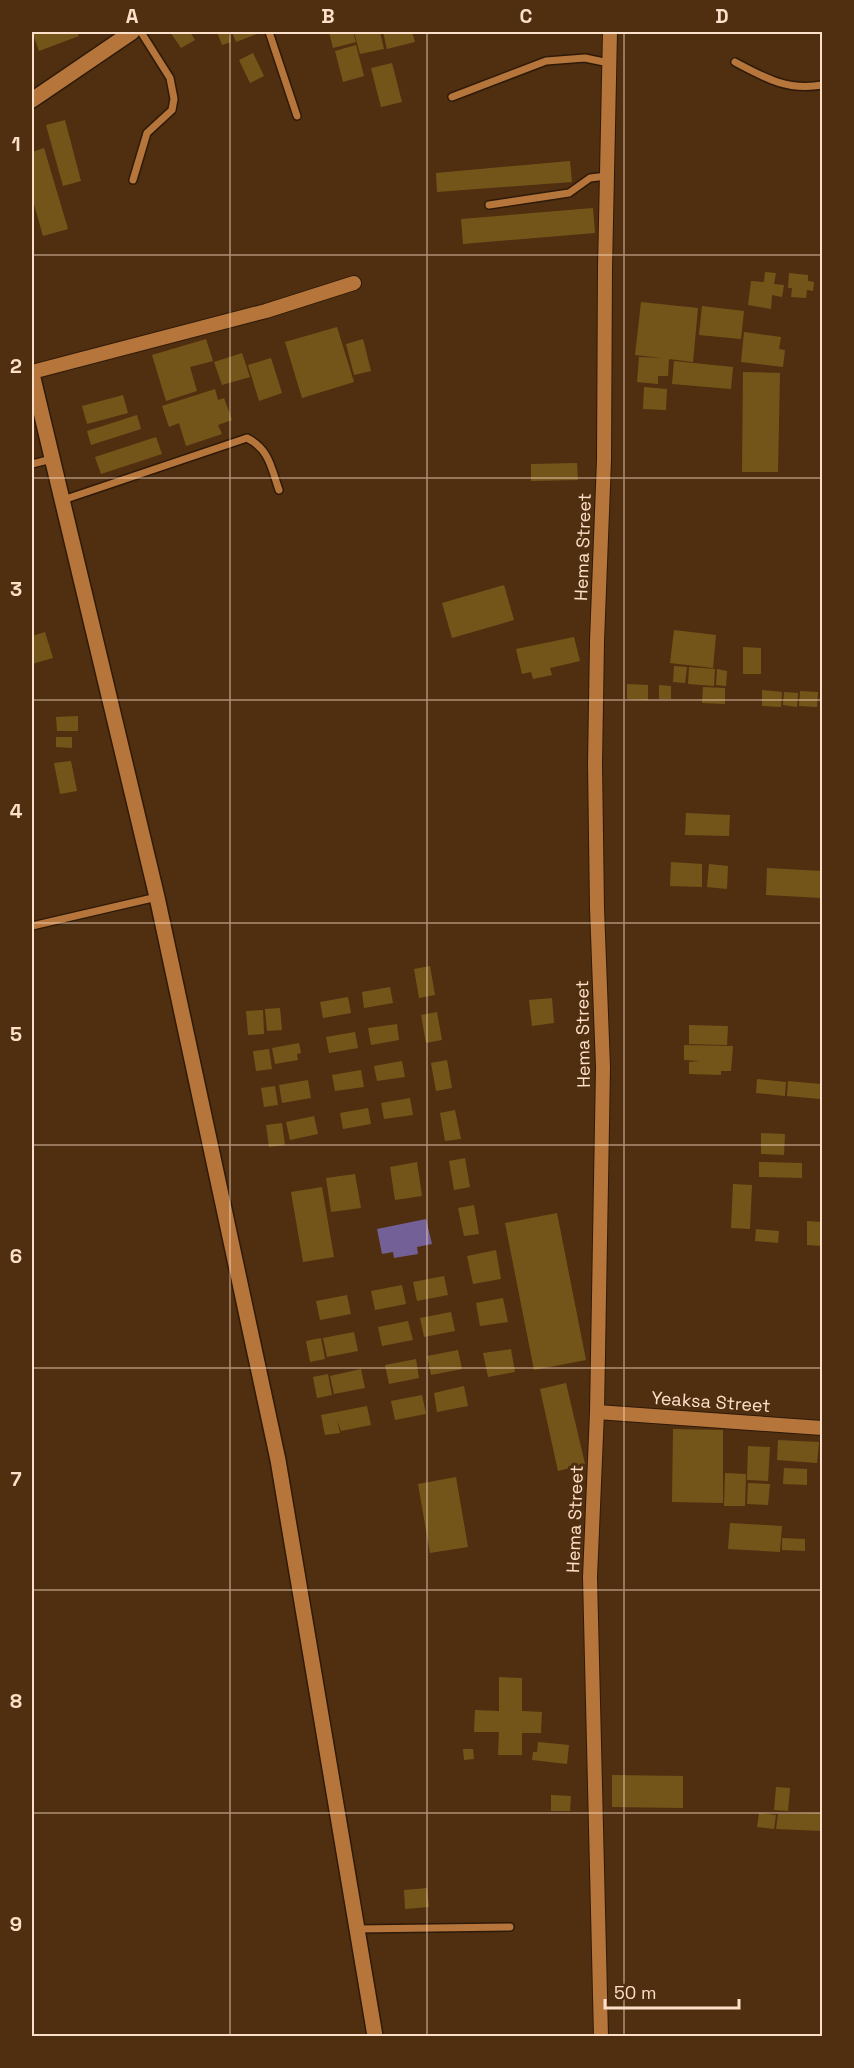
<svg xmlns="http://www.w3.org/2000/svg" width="854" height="2068" viewBox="0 0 854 2068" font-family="'Space Grotesk',sans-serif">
<rect width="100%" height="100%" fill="#502f10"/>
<polygon fill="#736096" points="426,1219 432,1244 417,1247 418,1254 394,1258 393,1252 382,1254 377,1229"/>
<g fill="#745519">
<polygon points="32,32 77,32 79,36 39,51"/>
<polygon points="170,32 190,32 195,40 181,48"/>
<polygon points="217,32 228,32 231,42 222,45"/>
<polygon points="232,32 262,32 236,42"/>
<polygon points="329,32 353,32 356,42 333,48"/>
<polygon points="354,32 380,32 384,49 360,54"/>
<polygon points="383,32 412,32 415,42 387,49"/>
<polygon points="356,45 364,76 343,82 335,51"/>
<polygon points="253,53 264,76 250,83 239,60"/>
<polygon points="392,63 402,102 381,107 371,68"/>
<polygon points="65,120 81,181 63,186 46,125"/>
<polygon points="44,148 68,229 43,236 32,197 32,152"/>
<polygon points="570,161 572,182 437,192 436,173"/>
<polygon points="593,208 595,233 463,244 461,219"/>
<polygon points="765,272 776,273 774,284 784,285 782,297 772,295 771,309 748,305 751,281 764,282"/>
<polygon points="789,273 808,275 808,281 814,282 813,291 807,290 806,298 791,297 792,288 788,288"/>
<polygon points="641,302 698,308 693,362 669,359 668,376 658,376 658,384 637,382 639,357 662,358 635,355"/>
<polygon points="702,306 744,311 741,339 699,335"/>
<polygon points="337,327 354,382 302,398 285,342"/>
<polygon points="744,332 781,337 779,349 785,350 783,367 741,362"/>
<polygon points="206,339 213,361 190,367 197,391 166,401 152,355"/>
<polygon points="363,339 371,371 354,375 346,344"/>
<polygon points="242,353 250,377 222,385 214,362"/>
<polygon points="271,358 282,393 259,401 248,365"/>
<polygon points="674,361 733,367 731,389 672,384"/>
<polygon points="743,372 780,373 778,472 742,472"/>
<polygon points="644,387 667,389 666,410 643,409"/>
<polygon points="215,389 218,400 224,398 232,420 218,425 222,434 186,446 179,423 169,427 162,406"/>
<polygon points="123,395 128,413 87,424 82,406"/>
<polygon points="137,415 141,429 91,445 87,431"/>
<polygon points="156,437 162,454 101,474 95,457"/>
<polygon points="577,463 578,480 531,481 531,464"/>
<polygon points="504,585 514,620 452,638 442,603"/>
<polygon points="674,630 716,635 713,668 670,663"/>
<polygon points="45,632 53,658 32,664 32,636"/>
<polygon points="574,637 580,661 550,668 552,675 533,679 531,672 522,674 516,649"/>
<polygon points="743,647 761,648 761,674 743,674"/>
<polygon points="674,666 687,667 685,683 673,682"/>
<polygon points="689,667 715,669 714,686 688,684"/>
<polygon points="717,669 727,671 726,686 716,685"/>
<polygon points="627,684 648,685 648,700 627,699"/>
<polygon points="659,685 671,686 671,699 659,699"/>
<polygon points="703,687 725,688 725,704 702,703"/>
<polygon points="762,690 782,692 781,707 762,706"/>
<polygon points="800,691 818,692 817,707 799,706"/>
<polygon points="784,692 798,693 797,707 783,705"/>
<polygon points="78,716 78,731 57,731 56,717"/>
<polygon points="56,737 72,737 72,748 56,747"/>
<polygon points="71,761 77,791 60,794 54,763"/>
<polygon points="686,813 730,815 729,836 685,835"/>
<polygon points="671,862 702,864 702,887 670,886"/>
<polygon points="709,864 728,866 727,889 707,887"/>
<polygon points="767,868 822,871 822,898 766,895"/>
<polygon points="430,966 435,995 419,998 414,969"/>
<polygon points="390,987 393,1003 364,1008 362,992"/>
<polygon points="348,997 351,1013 323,1018 320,1002"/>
<polygon points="552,998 554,1023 532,1026 529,1000"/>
<polygon points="280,1008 282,1030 267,1031 265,1009"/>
<polygon points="263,1010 264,1034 248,1035 246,1011"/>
<polygon points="437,1012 442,1040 426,1043 421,1015"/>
<polygon points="397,1024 399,1040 371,1045 368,1028"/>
<polygon points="689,1025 728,1026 727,1045 689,1044"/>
<polygon points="355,1032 358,1048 329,1053 326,1037"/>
<polygon points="299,1043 301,1053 297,1054 298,1060 275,1064 272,1048"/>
<polygon points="684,1045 733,1046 731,1071 721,1071 721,1075 689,1074 689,1062 700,1061 684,1060"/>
<polygon points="269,1049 272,1069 256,1071 253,1051"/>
<polygon points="447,1060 452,1088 436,1091 431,1063"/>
<polygon points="402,1061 405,1077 377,1081 374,1066"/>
<polygon points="361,1070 364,1087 335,1091 332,1075"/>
<polygon points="757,1079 786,1082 785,1096 756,1093"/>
<polygon points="308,1080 311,1098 282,1103 279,1085"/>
<polygon points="788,1081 821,1084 820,1099 787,1096"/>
<polygon points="275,1086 278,1105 264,1107 261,1088"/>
<polygon points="410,1098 413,1115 384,1119 381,1103"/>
<polygon points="368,1108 371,1124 343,1129 340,1113"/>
<polygon points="455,1110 461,1139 445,1141 440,1113"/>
<polygon points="314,1116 318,1134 290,1140 286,1122"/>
<polygon points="282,1123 285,1145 269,1147 266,1125"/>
<polygon points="761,1133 785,1134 784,1155 761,1154"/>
<polygon points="465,1158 470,1187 454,1190 449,1161"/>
<polygon points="417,1162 422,1196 395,1200 390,1167"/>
<polygon points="759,1162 802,1163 802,1178 759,1177"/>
<polygon points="355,1174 361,1208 331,1212 326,1178"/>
<polygon points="733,1184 752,1185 750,1229 731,1228"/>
<polygon points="322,1187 334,1257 303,1262 291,1192"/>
<polygon points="474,1205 479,1234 464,1236 458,1208"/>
<polygon points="557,1213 586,1360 534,1370 505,1223"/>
<polygon points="807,1221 822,1222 822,1246 807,1245"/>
<polygon points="756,1229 779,1231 778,1243 755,1241"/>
<polygon points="496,1250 501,1279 473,1284 467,1256"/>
<polygon points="444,1276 448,1295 417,1301 413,1282"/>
<polygon points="402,1285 406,1304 375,1310 371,1291"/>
<polygon points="347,1295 351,1314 320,1320 316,1301"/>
<polygon points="503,1298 508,1322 480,1326 476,1303"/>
<polygon points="451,1312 455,1331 424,1337 420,1318"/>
<polygon points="408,1321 413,1340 382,1346 378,1327"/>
<polygon points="354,1332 358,1351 327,1357 323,1338"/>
<polygon points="321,1338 325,1359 310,1362 306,1341"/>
<polygon points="511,1349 515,1372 488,1377 483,1353"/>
<polygon points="458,1350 462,1369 431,1375 427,1356"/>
<polygon points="416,1359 419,1378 389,1384 385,1365"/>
<polygon points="361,1369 365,1388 334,1394 330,1376"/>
<polygon points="328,1374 332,1395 317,1398 313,1377"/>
<polygon points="566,1383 585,1464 558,1471 540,1389"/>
<polygon points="464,1386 468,1406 437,1412 434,1393"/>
<polygon points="422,1395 426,1414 395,1420 391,1401"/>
<polygon points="367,1406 371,1425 341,1431 337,1420 340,1433 325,1435 321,1415"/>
<polygon points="673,1429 723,1430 723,1503 672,1502"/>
<polygon points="778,1440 819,1442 817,1463 777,1460"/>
<polygon points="748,1446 770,1447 768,1481 747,1480"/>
<polygon points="784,1468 807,1469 807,1485 783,1484"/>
<polygon points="725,1473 746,1474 745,1506 724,1506"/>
<polygon points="456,1477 468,1547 430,1553 418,1484"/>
<polygon points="748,1483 770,1484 768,1505 747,1504"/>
<polygon points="730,1523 782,1526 780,1552 728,1549"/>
<polygon points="782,1538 805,1539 805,1551 782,1550"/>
<polygon points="499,1677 522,1678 522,1711 542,1712 541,1733 522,1733 522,1755 498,1755 499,1732 474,1732 475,1710 499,1711"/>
<polygon points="538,1742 569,1745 567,1764 532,1760 533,1752 537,1752"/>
<polygon points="463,1749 473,1749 474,1759 464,1760"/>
<polygon points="612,1775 683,1776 683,1808 612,1807"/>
<polygon points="776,1787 790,1788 788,1811 774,1810"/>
<polygon points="551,1795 571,1796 570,1811 551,1811"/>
<polygon points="759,1813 776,1815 774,1829 757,1827"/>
<polygon points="822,1813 822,1831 776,1829 778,1814"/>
<polygon points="427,1888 429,1907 405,1909 404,1890"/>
</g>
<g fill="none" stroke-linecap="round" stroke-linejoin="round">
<g stroke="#2e1a08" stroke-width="10">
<g id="lane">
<polyline points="269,32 297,116"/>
<path d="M735,62c30,16 52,29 87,23"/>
<polyline points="452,97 546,61 585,58 609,63"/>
<polyline points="133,180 147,133 172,110 174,99 170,78 141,32"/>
<polyline points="489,205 569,193 590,178 607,176"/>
<polyline points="32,464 52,459"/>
<path d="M63,500l184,-62c22,11 24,29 32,52"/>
<polyline points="32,926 157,897"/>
<polyline points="356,1929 510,1927"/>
</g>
</g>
<g stroke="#2e1a08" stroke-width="16">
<g id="street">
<polyline points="32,372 266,311 354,283"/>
<polyline points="597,1412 822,1428"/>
<polyline points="601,2036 590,1577 597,1412 603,1067 597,908 595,764 597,641 604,460 605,268 610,32"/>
</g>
</g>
<g stroke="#2e1a08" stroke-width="18">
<g id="secondary">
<polyline points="32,100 132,32"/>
<polyline points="32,374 157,897 278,1460 375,2036"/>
</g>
</g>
<use href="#lane" stroke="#b6753b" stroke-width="7"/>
<use href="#street" stroke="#b6753b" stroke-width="14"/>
<use href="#secondary" stroke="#b6753b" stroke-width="15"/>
</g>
<path fill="none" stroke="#fde0c9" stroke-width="1.5" stroke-opacity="0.55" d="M230,32v2004M427,32v2004M624,32v2004M32,255h790M32,478h790M32,700h790M32,923h790M32,1145h790M32,1368h790M32,1590h790M32,1813h790"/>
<g text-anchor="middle" stroke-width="6" stroke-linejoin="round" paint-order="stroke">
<g font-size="18" fill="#fde0c9" stroke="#502f10">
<text transform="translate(583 547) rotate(-88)" y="6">Hema Street</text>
<text transform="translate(583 1034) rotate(-91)" y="6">Hema Street</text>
<text transform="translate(711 1402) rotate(4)" y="6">Yeaksa Street</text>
<text transform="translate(575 1519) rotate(-88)" y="6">Hema Street</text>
</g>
</g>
<rect width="854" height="2068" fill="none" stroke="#502f10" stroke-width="66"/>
<path d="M605 1999v9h134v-9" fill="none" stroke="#fde0c9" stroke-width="3"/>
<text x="614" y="1999" font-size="18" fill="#fde0c9" stroke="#502f10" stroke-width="4.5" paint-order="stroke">50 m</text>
<rect x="33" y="33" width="788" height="2002" fill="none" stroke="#fde0c9" stroke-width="2"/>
<g font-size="20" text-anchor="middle" font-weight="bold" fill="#fde0c9">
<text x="132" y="23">A</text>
<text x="328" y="23">B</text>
<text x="526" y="23">C</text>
<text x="722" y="23">D</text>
<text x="16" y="151">1</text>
<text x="16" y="373">2</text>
<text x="16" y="596">3</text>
<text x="16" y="818">4</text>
<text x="16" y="1041">5</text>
<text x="16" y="1263">6</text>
<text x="16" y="1486">7</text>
<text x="16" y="1708">8</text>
<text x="16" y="1931">9</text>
</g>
</svg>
